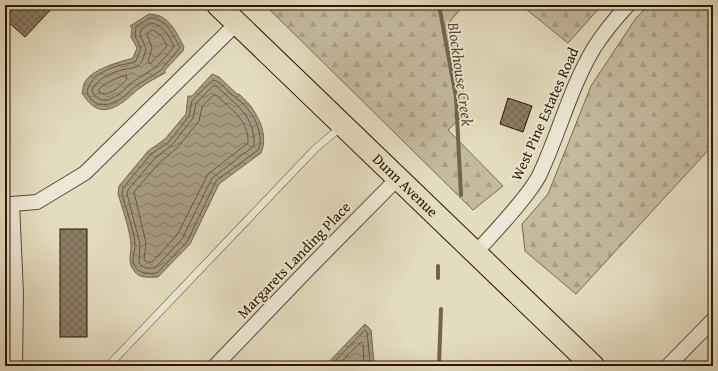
<svg xmlns="http://www.w3.org/2000/svg" width="718" height="371" viewBox="0 0 718 371" font-family="'Gentium Book Plus',serif">
<defs>
<pattern id="forest-firs" width="22" height="20" patternUnits="userSpaceOnUse"><rect width="22" height="20" fill="#c5ba9f"/><path d="M5 1l3.5 6h-7zM16 11l3.5 6h-7z" fill="#a99f87"/></pattern>
<pattern id="water-waves" width="16" height="10" patternUnits="userSpaceOnUse"><rect width="16" height="10" fill="#a5987f"/><path d="M0 5q4-4 8 0t8 0" fill="none" stroke="#877b66"/></pattern>
<pattern id="building-cross-hatch" width="8" height="8" patternUnits="userSpaceOnUse"><rect width="8" height="8" fill="#8b7c65"/><path d="M0 0l8 8M0 8l8-8" fill="none" stroke="#726451"/></pattern>
</defs>
<rect width="100%" height="100%" fill="#e4dcbf"/>
<filter id="stains"><feTurbulence type="fractalNoise" baseFrequency=".005" numOctaves="4"/><feColorMatrix values="0 0 0 0 .2 0 0 0 0 .09 0 0 0 0 .02 0 0 0 .5 -.17"/></filter>
<radialGradient id="worn" r=".72"><stop offset=".6" stop-color="#630" stop-opacity="0"/><stop offset="1" stop-color="#630" stop-opacity=".3"/></radialGradient>
<g fill="url(#forest-firs)" stroke="#786851">
<polygon points="265,5 464,5 450,21 467,112 448,130 503,186 473,210"/>
<polygon points="521,5 602,5 568,43"/>
<polygon points="649,5 713,5 713,145 576,294 525,251 522,224 548,194 591,86 636,18"/>
</g>
<g fill="url(#water-waves)" stroke="#74644d">
<path d="M149,14c20,0 27,18 35,33l-1,4 -18,19v3c-9,5 -17,9 -25,15 -6,4 -11,10 -17,14 -18,13 -30,9 -41,-9 1,-3 1,-7 2,-9 6,-15 36,-22 49,-26l4,-10 -6,-11 1,-9 -2,-2z"/>
<path d="M212,74l7,3 18,17h2c5,5 12,11 15,17 8,12 13,28 7,42l-42,31 -29,60 -32,33c-8,0 -18,2 -23,-5 -8,-9 -4,-16 -4,-26 0,-13 -9,-39 -13,-52l1,-8 29,-35 17,-12 21,-25 2,-18h4z"/>
<polygon points="365,324 371,330 374,363 372,366 325,366"/>
</g>
<g fill="none" stroke-linecap="round" stroke-linejoin="round">
<g stroke="#685641" stroke-width="1">
<path d="M150,18c16,0 23,17 30,29l-1,2 -19,22 -23,14 -16,14 -11,5 -11,1 -8,-5 -4,-7c1,-14 17,-23 30,-27 6,-2 13,-2 19,-5l5,-13 -6,-12 1,-9z"/>
<path d="M151,23c13,2 18,13 23,24l-1,1 -17,19 -22,14 -16,14 -10,5h-7l-6,-4 -3,-5c2,-10 17,-17 26,-20 6,-2 15,-2 21,-6 4,-3 6,-12 7,-17l-6,-13 1,-5z"/>
<polygon points="153,30 162,36 167,46 150,64 148,61 152,48 147,34"/>
<path d="M126,75l1,4c-6,6 -19,20 -28,13v-3c8,-7 17,-11 27,-14z"/>
<path d="M213,80c7,1 12,8 17,13 7,6 15,11 20,19 7,9 14,28 8,38l-42,31 -29,61 -30,31c-8,1 -19,1 -23,-8 -3,-7 2,-15 1,-22 -2,-16 -9,-33 -13,-49l1,-6 28,-34 18,-12 20,-26 3,-15z"/>
<path d="M213,86h3c20,19 39,29 38,60l-42,32 -30,61 -27,29h-9l-4,-2 -3,-3 1,-19 -13,-50 1,-4 27,-32 17,-13 21,-27 3,-14z"/>
<path d="M214,95h2c15,14 33,25 32,48l-40,31 -31,61 -25,27h-5l-3,-2 2,-17 -12,-51 25,-29 18,-15 22,-27 3,-14z"/>
<polyline points="330,366 365,330 367,332 370,361 369,366"/>
<polyline points="337,366 361,342 363,344 364,366"/>
</g>
<g stroke="#74644d" stroke-width="4">
<polyline points="439,5 456,97 461,195"/>
<polyline points="438,266 438,278"/>
<polyline points="439,366 441,309"/>
</g>
</g>
<g fill="url(#building-cross-hatch)" stroke="#2b1503">
<polygon points="5,5 55,5 25,37 5,19"/>
<polygon points="508,98 532,106 523,132 500,124"/>
<rect x="60" y="229" width="27" height="108"/>
</g>
<g fill="none" stroke-linecap="round" stroke-linejoin="round">
<g stroke="#594732" stroke-width="8">
<g id="lane">
<polyline points="5,51 6,53"/>
<polyline points="108,366 315,149 341,127"/>
</g>
</g>
<g stroke="#594732" stroke-width="16">
<g id="street">
<polyline points="5,204 12,204 37,202 85,173 237,23"/>
<polyline points="12,204 16,294 15,366"/>
<path d="M475,253c14,-14 26,-28 39,-43 9,-11 18,-21 25,-34 20,-42 31,-88 55,-128 10,-16 21,-29 34,-43"/>
<polyline points="215,366 312,265 398,178"/>
<polyline points="668,366 713,320"/>
</g>
</g>
<g stroke="#2b1503" stroke-width="24">
<g id="primary">
<path id="s1" d="M218,5l375,361"/>
</g>
</g>
<use href="#lane" stroke="#ede8d5" stroke-width="7"/>
<use href="#street" stroke="#ede8d5" stroke-width="14"/>
<use href="#primary" stroke="#e4dcbf" stroke-width="22"/>
</g>
<g text-anchor="middle" stroke-width="3.5" stroke-linejoin="round" paint-order="stroke">
<g font-size="15" fill="#2b1503" stroke="#ede8d5">
<text transform="translate(545 114) rotate(-66)" y="5">West Pine Estates Road</text>
<text dy="5" stroke="none"><textPath href="#s1" startOffset="260">Dunn Avenue</textPath></text>
<text transform="translate(294 260) rotate(-46)" y="5">Margarets Landing Place</text>
</g>
<g font-size="16" font-style="italic" fill="#5c4935" stroke="#ede8d5">
<text transform="translate(461 74) rotate(82)" y="6">Blockhouse Creek</text>
</g>
</g>
<rect width="718" height="371" fill="none" stroke="#e4dcbf" stroke-width="20"/>
<rect x="6" y="6" width="706" height="359" fill="none" stroke="#2b1503" stroke-width="2"/>
<rect x="10" y="10" width="698" height="351" fill="none" stroke="#2b1503"/>
<rect width="100%" height="100%" filter="url(#stains)"/>
<rect width="100%" height="100%" fill="url(#worn)"/>
</svg>
